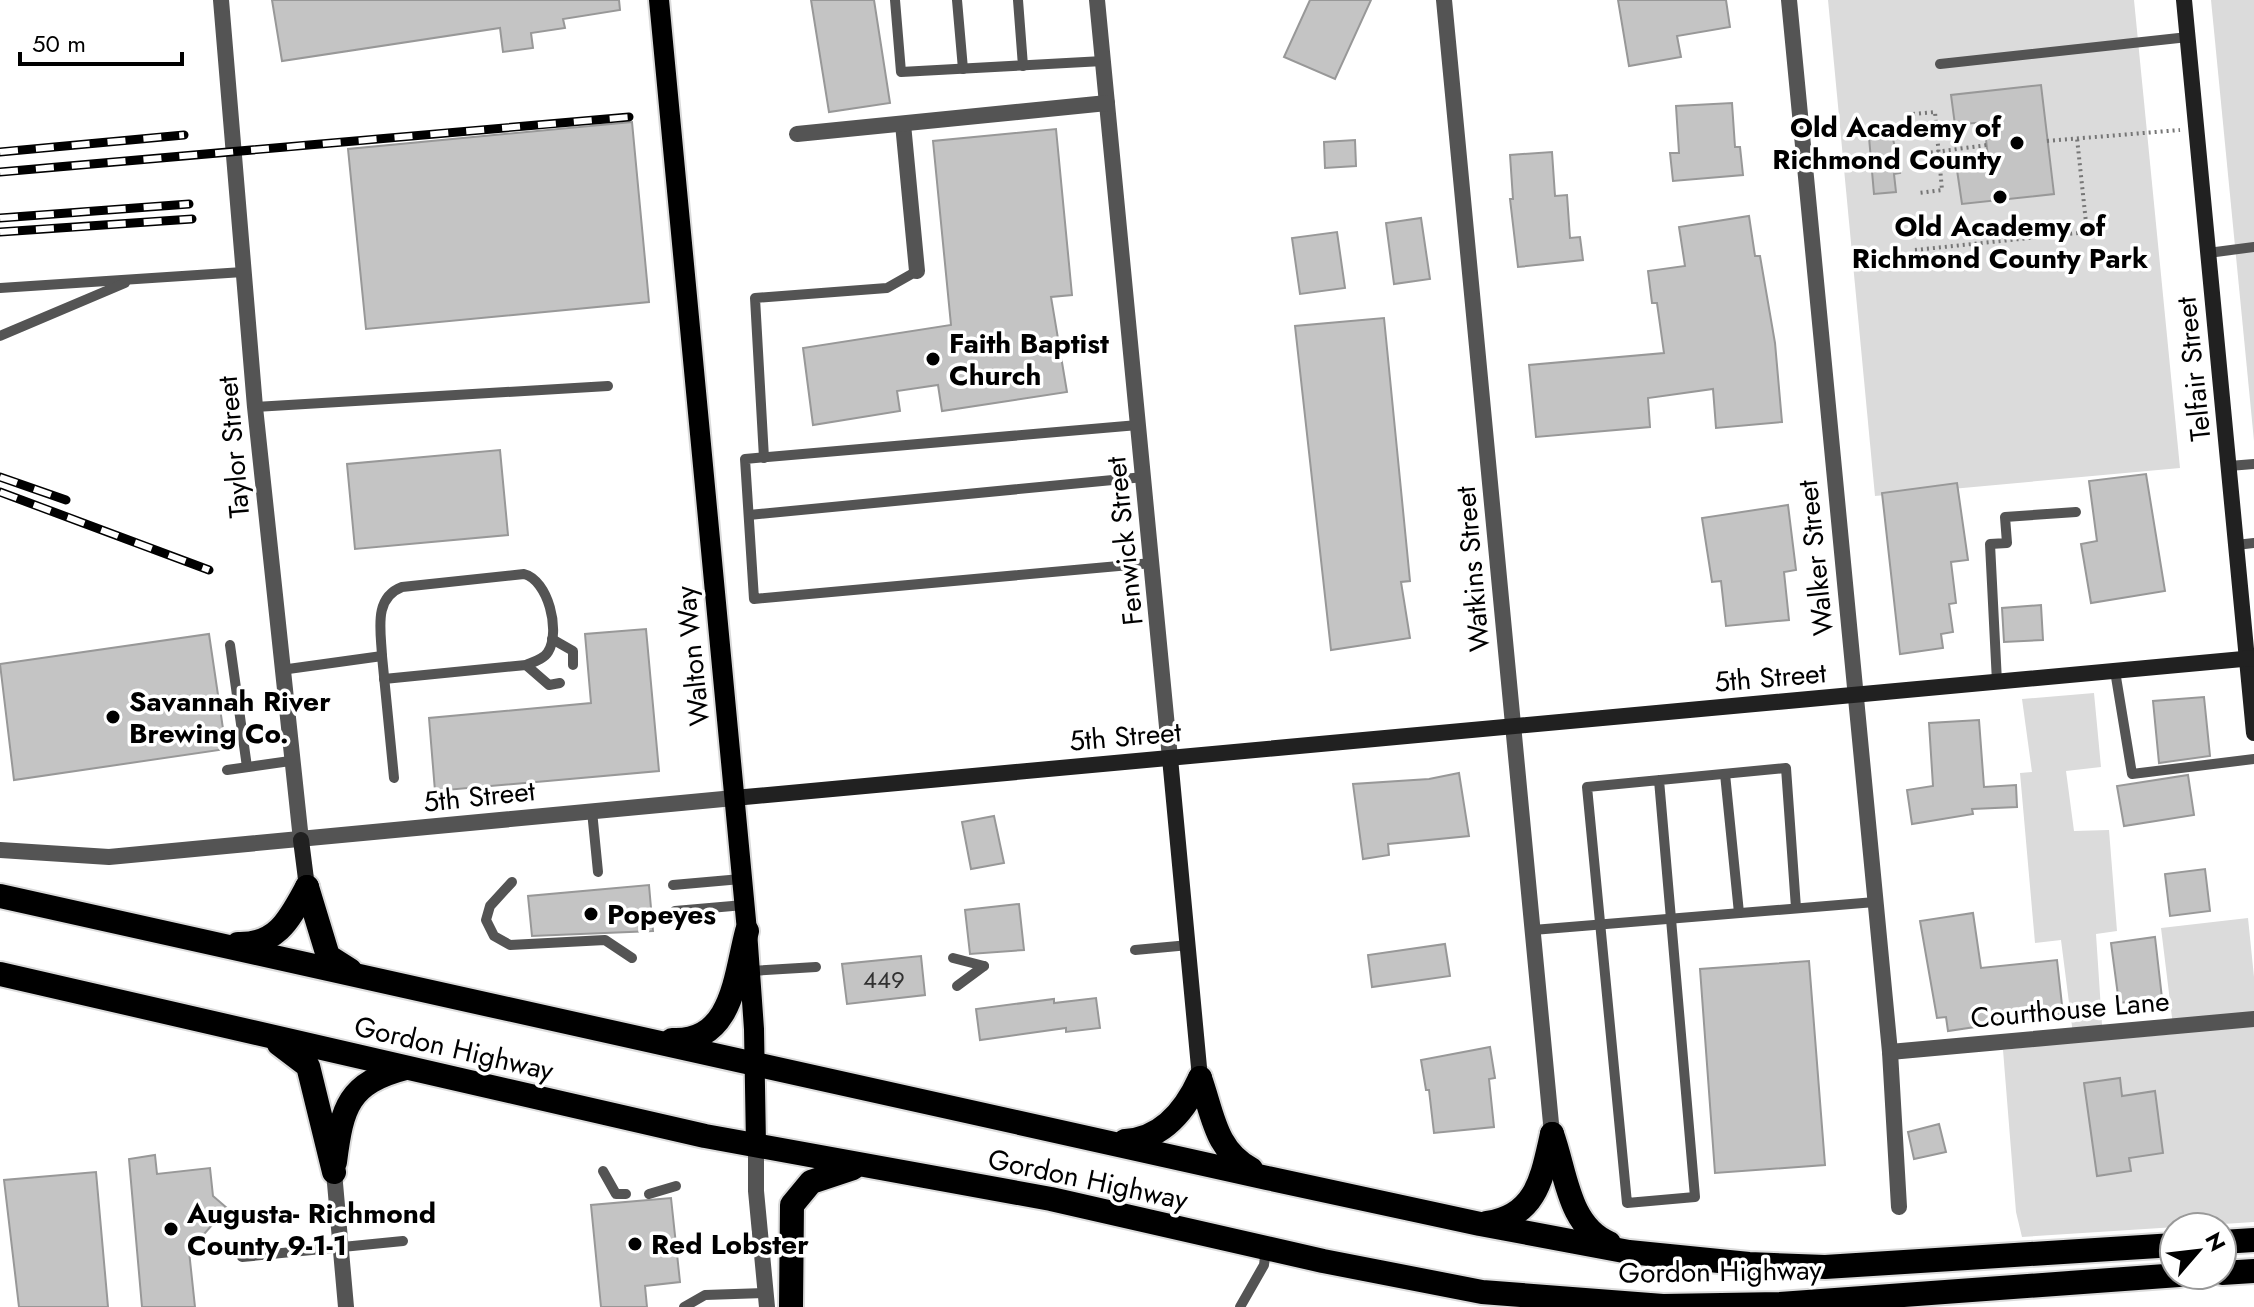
<svg xmlns="http://www.w3.org/2000/svg" width="2254" height="1307" viewBox="0 0 2254 1307" font-family="Jost,sans-serif">
<rect width="100%" height="100%" fill="#fff"/>
<g fill="#dbdbdb">
<polygon points="1828,0 2134,0 2180,468 1875,496"/>
<polygon points="2211,0 2254,0 2254,441"/>
<polygon points="2094,693 2101,767 2066,771 2074,831 2109,830 2117,931 2096,934 2103,1040 2174,1034 2161,928 2248,918 2254,977 2254,1222 2022,1237 2016,1212 2003,1050 2074,1042 2061,940 2035,943 2020,773 2032,772 2022,699"/>
</g>
<g fill="#c4c4c4" stroke="#989898" stroke-width="2">
<polygon points="272,0 619,0 620,10 563,19 565,28 531,33 533,48 503,52 500,28 282,61"/>
<polygon points="811,0 874,0 890,103 829,112"/>
<polygon points="1310,0 1371,0 1335,79 1284,57"/>
<polygon points="1618,0 1726,0 1730,27 1677,36 1681,57 1629,66"/>
<polygon points="2041,85 2054,194 1962,204 1957,170 1989,166 1984,122 1955,125 1951,95"/>
<polygon points="1732,103 1735,147 1740,147 1743,175 1673,181 1670,153 1679,153 1676,106"/>
<polygon points="632,122 649,302 366,329 348,149"/>
<polygon points="1890,124 1900,173 1894,174 1896,192 1874,194 1868,126"/>
<polygon points="1056,129 1072,295 1051,297 1067,392 942,411 938,385 897,391 900,411 813,425 803,348 951,325 933,141"/>
<polygon points="1355,140 1356,166 1325,168 1324,142"/>
<polygon points="1552,152 1555,196 1567,195 1570,238 1580,237 1583,260 1518,267 1510,199 1513,199 1510,155"/>
<polygon points="1749,216 1755,256 1760,256 1775,343 1782,422 1716,428 1713,389 1648,398 1650,427 1536,437 1529,365 1664,353 1657,303 1652,303 1648,271 1685,266 1679,227"/>
<polygon points="1421,218 1430,279 1394,284 1386,223"/>
<polygon points="1337,232 1345,288 1300,294 1292,238"/>
<polygon points="1384,318 1410,581 1401,582 1410,638 1331,650 1295,326"/>
<polygon points="500,450 508,535 355,549 347,464"/>
<polygon points="2146,474 2165,591 2091,603 2081,544 2097,541 2089,481"/>
<polygon points="1957,483 1968,560 1951,562 1956,603 1949,604 1953,632 1941,634 1943,648 1900,654 1882,493"/>
<polygon points="1788,505 1796,570 1784,572 1789,620 1726,626 1721,581 1712,582 1702,518"/>
<polygon points="2041,605 2043,640 2004,642 2002,608"/>
<polygon points="646,629 659,771 435,791 429,718 591,703 585,634"/>
<polygon points="209,634 226,749 14,780 0,664"/>
<polygon points="2204,697 2210,756 2159,763 2153,701"/>
<polygon points="1979,720 1984,787 2016,785 2017,807 1972,809 1973,814 1912,824 1907,790 1933,786 1929,723"/>
<polygon points="1459,773 1469,836 1388,844 1389,855 1363,859 1353,784 1429,779"/>
<polygon points="2188,775 2194,815 2124,826 2117,786"/>
<polygon points="994,816 1004,863 971,869 962,822"/>
<polygon points="2205,869 2210,911 2170,916 2165,874"/>
<polygon points="649,885 653,931 532,936 528,896"/>
<polygon points="1019,904 1024,950 970,954 965,910"/>
<polygon points="1973,913 1981,968 2057,960 2063,1014 1948,1031 1946,1017 1937,1018 1920,921"/>
<polygon points="2155,937 2162,998 2119,1003 2111,943"/>
<polygon points="1445,944 1450,976 1372,987 1368,955"/>
<polygon points="921,956 925,995 847,1004 842,964"/>
<polygon points="1809,961 1825,1165 1715,1173 1700,969"/>
<polygon points="1096,998 1100,1028 1066,1032 1066,1028 980,1040 976,1009 1054,999 1054,1003"/>
<polygon points="1490,1047 1495,1078 1489,1079 1494,1127 1434,1133 1429,1090 1426,1090 1421,1060"/>
<polygon points="2120,1078 2122,1096 2155,1091 2163,1153 2129,1158 2131,1171 2097,1176 2084,1083"/>
<polygon points="1939,1124 1946,1152 1914,1159 1908,1132"/>
<polygon points="155,1155 157,1174 210,1168 213,1196 227,1208 189,1251 195,1307 142,1307 129,1159"/>
<polygon points="96,1172 108,1307 19,1307 4,1180"/>
<polygon points="671,1198 680,1282 645,1286 647,1307 601,1307 591,1205"/>
</g>
<g fill="none" stroke-linecap="round" stroke-linejoin="round">
<g stroke="#dbdbdb" stroke-width="24">
<polyline id="primary" points="659,0 747,931 754,1029 756,1145"/>
</g>
<g stroke="#dbdbdb" stroke-width="28">
<g id="highway">
<polyline points="307,887 328,956 350,970"/>
<polyline points="0,896 1267,1178 1480,1224 1629,1252 1749,1264 1825,1267 2174,1245"/>
<path d="M238,944c40,1 52,-26 69,-57"/>
<polyline points="0,974 705,1136 1051,1199 1323,1261 1482,1292 1663,1306 1780,1304 2179,1275"/>
<path d="M672,1040c61,3 63,-64 75,-109"/>
<polyline points="279,1044 308,1066 334,1172"/>
<path d="M1200,1078c13,36 15,72 51,91"/>
<path d="M1552,1134c14,38 16,92 57,109"/>
<path d="M1125,1141c37,-2 60,-30 75,-63"/>
<path d="M335,1162c7,-55 13,-79 71,-94"/>
<path d="M1487,1223c50,-7 55,-46 65,-89"/>
<polyline points="2222,1242 2254,1240"/>
<polyline points="2222,1273 2254,1271"/>
<polyline points="791,1307 792,1205 811,1182 853,1168"/>
</g>
</g>
<g stroke="#767676" stroke-width="4" stroke-dasharray="2 4" stroke-linecap="butt">
<polyline points="1913,114 1935,112 1942,190 1919,193"/>
<polyline points="2047,141 2180,130"/>
<polyline points="1913,155 1987,145"/>
<polyline points="1915,250 2087,232 2077,138"/>
</g>
<g stroke="#545454" stroke-width="10">
<polyline points="895,0 901,72 1103,61"/>
<polyline points="957,0 963,69"/>
<polyline points="1018,0 1023,66"/>
<polyline points="1940,64 2188,37"/>
<polyline points="2208,253 2254,247"/>
<polyline points="0,288 243,272"/>
<polyline points="0,336 125,283"/>
<polyline points="255,407 608,386"/>
<polyline points="1138,425 745,459 754,599 1152,563"/>
<polyline points="764,458 755,298 887,288 917,271"/>
<polyline points="2229,466 2254,464"/>
<polyline points="749,515 1144,477"/>
<polyline points="2236,545 2254,543"/>
<polyline points="552,639 573,651 573,665"/>
<polyline points="230,645 247,767"/>
<path d="M382,656c-1,-25 -9,-58 20,-69l122,-13c24,6 37,57 24,78 -4,7 -15,10 -22,13l-142,14"/>
<polyline points="526,665 549,685 560,683"/>
<polyline points="281,670 382,656 394,778"/>
<polyline points="2115,671 2132,774 2254,759"/>
<polyline points="1997,682 1990,544 2007,543 2005,517 2076,512"/>
<polyline points="227,770 290,761"/>
<polyline points="1725,774 1739,913"/>
<polyline points="1659,780 1695,1197 1627,1203 1587,787 1786,768 1796,908"/>
<polyline points="592,811 598,872"/>
<polyline points="512,882 490,906 486,920 494,936 510,945 605,940 632,958"/>
<polyline points="673,885 741,879"/>
<polyline points="675,911 744,905"/>
<polyline points="1533,930 1875,902"/>
<polyline points="1135,950 1189,945"/>
<polyline points="953,958 984,966"/>
<polyline points="750,971 816,967"/>
<polyline points="957,986 984,966"/>
<polyline points="603,1171 616,1194 626,1194"/>
<polyline points="649,1194 676,1186"/>
<polyline points="242,1257 403,1241"/>
<polyline points="684,1307 705,1295 765,1293"/>
<polyline points="1240,1307 1264,1265 1266,1249"/>
</g>
<g stroke="#545454" stroke-width="16">
<polyline points="221,0 255,407 301,840"/>
<polyline points="1097,0 1170,758"/>
<polyline points="1444,0 1552,1134"/>
<polyline points="1789,0 1890,1052 1899,1207"/>
<polyline points="903,124 917,271"/>
<polyline points="797,134 1107,103"/>
<polyline points="0,850 109,857 734,798"/>
<polyline points="1890,1052 2254,1019"/>
<polyline points="756,1145 756,1191 767,1307"/>
<polyline points="334,1172 346,1307"/>
</g>
<g stroke="#212121" stroke-width="16">
<polyline points="2184,0 2254,733"/>
<polyline points="1170,758 1200,1078"/>
<polyline points="734,798 2254,658"/>
<polyline points="301,840 307,887"/>
</g>
<use href="#primary" stroke="#000" stroke-width="20"/>
<use href="#highway" stroke="#000" stroke-width="24"/>
<g stroke="#000" stroke-width="9">
<g id="rail">
<polyline points="0,152 184,135"/>
<polyline points="0,172 629,117"/>
<polyline points="0,218 189,204"/>
<polyline points="0,232 192,219"/>
<polyline points="0,477 66,500"/>
<polyline points="0,492 209,570"/>
</g>
</g>
<use href="#rail" stroke="#fff" stroke-width="6" stroke-dasharray="18" stroke-linecap="butt"/>
</g>
<g fill="#000" stroke="#fff" stroke-width="3">
<circle cx="2017" cy="143" r="8"/>
<circle cx="2000" cy="197" r="8"/>
<circle cx="933" cy="359" r="8"/>
<circle cx="113" cy="717" r="8"/>
<circle cx="591" cy="914" r="8"/>
<circle cx="171" cy="1229" r="8"/>
<circle cx="635" cy="1244" r="8"/>
</g>
<g text-anchor="middle" stroke-width="7" stroke-linejoin="round" paint-order="stroke">
<g font-size="24" fill="#313131">
<text x="884" y="988">449</text>
</g>
<g font-size="28" font-weight="bold" fill="#000" stroke="#fff" text-anchor="start">
<text x="2001" y="137" text-anchor="end">Old Academy of<tspan x="2001" dy="32">Richmond County</tspan></text>
<text x="2000" y="236" text-anchor="middle">Old Academy of<tspan x="2000" dy="32">Richmond County Park</tspan></text>
<text x="949" y="353">Faith Baptist<tspan x="949" dy="32">Church</tspan></text>
<text x="129" y="711">Savannah River<tspan x="129" dy="32">Brewing Co.</tspan></text>
<text x="607" y="924">Popeyes</text>
<text x="187" y="1223">Augusta- Richmond<tspan x="187" dy="32">County 9-1-1</tspan></text>
<text x="651" y="1254">Red Lobster</text>
</g>
<g font-size="28" fill="#000" stroke="#fff">
<text transform="translate(2193 369) rotate(-96)" y="10">Telfair Street</text>
<text transform="translate(233 447) rotate(-95)" y="10">Taylor Street</text>
<text transform="translate(1124 541) rotate(-96)" y="10">Fenwick Street</text>
<text transform="translate(1815 558) rotate(-96)" y="10">Walker Street</text>
<text transform="translate(1472 569) rotate(-95)" y="10">Watkins Street</text>
<text transform="translate(692 656) rotate(-96)" y="10">Walton Way</text>
<text transform="translate(1770 677) rotate(-5)" y="10">5th Street</text>
<text transform="translate(1125 736) rotate(-5)" y="10">5th Street</text>
<text transform="translate(479 796) rotate(-6)" y="10">5th Street</text>
<text transform="translate(2070 1009) rotate(-5)" y="10">Courthouse Lane</text>
<text transform="translate(454 1048) rotate(13)" y="10">Gordon Highway</text>
<text transform="translate(1088 1179) rotate(12)" y="10">Gordon Highway</text>
<text transform="translate(1720 1271) rotate(-1)" y="10">Gordon Highway</text>
</g>
</g>
<g transform="translate(2198 1251) rotate(62)"><circle r="38" fill="#ffffff" stroke="#999999" stroke-width="2"/>
<path d="M0-6L14 30L0 20L-14 30Z" fill="#000000"/>
<text y="-12" font-size="22" font-weight="bold" text-anchor="middle" fill="#000000">N</text>
</g>
<path d="M20 52v12h162v-12" fill="none" stroke="#000000" stroke-width="4"/>
<text x="32" y="52" font-size="24" fill="#000000" stroke="#ffffff" stroke-width="6" paint-order="stroke">50 m</text>
</svg>
